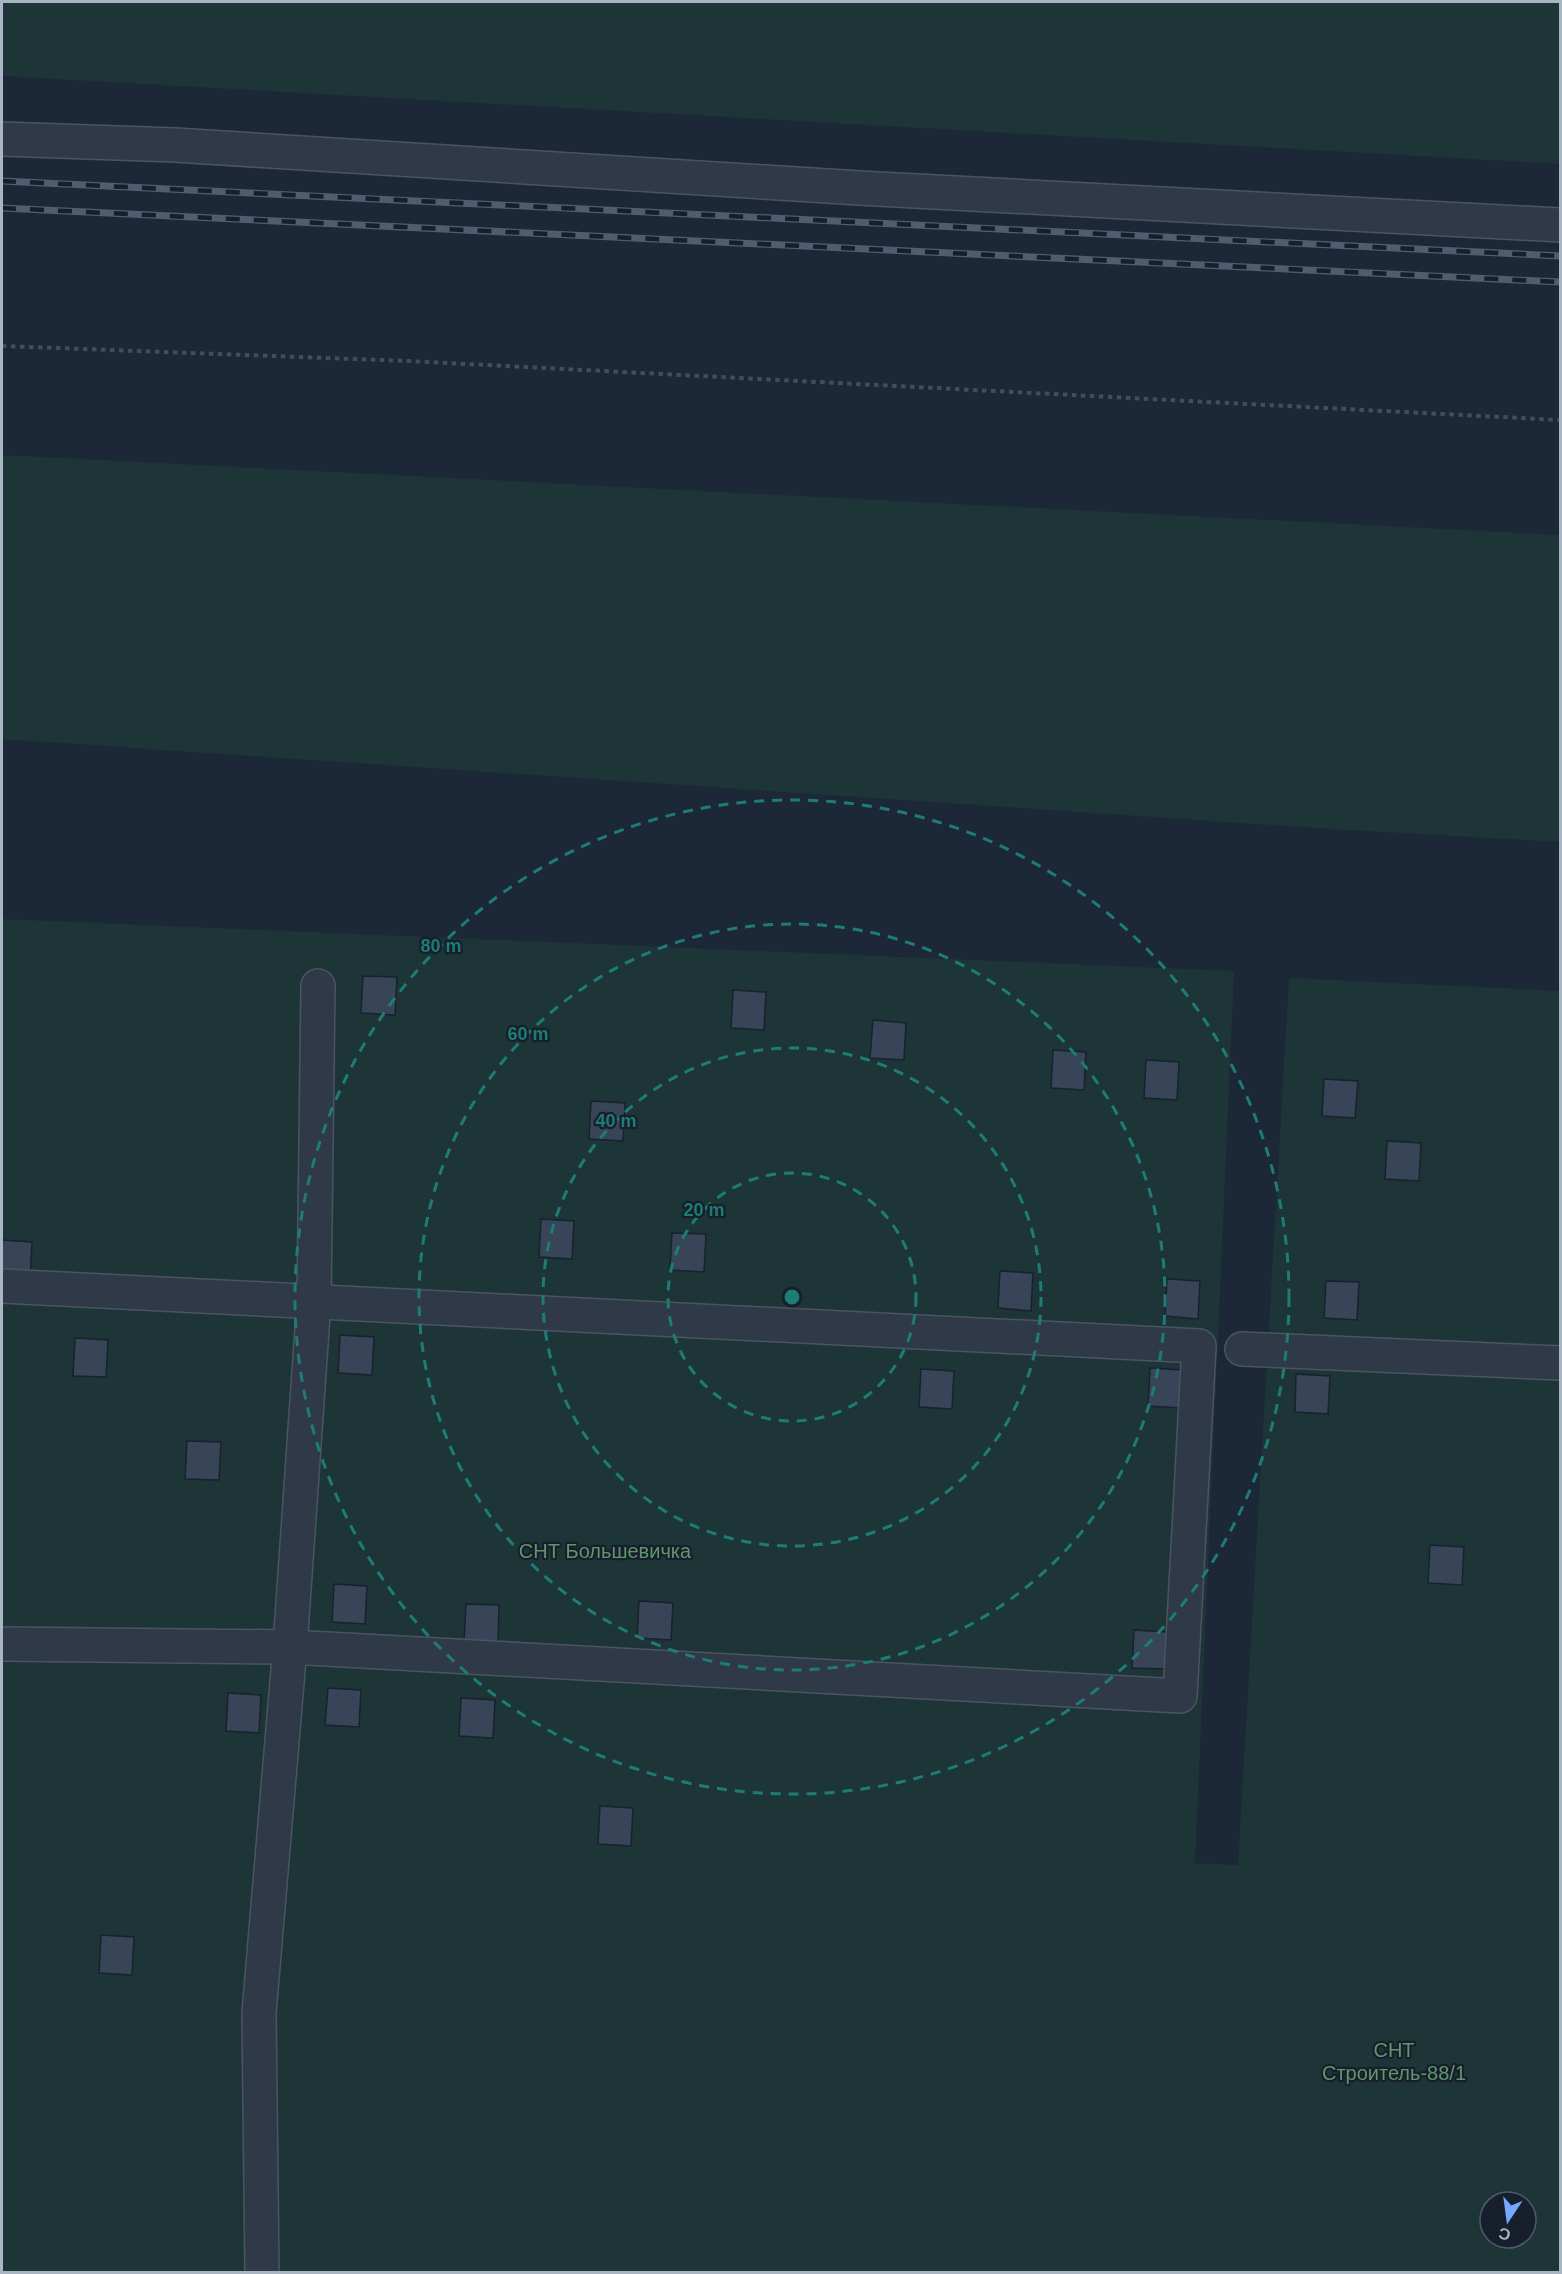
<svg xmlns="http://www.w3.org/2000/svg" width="1562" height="2274" viewBox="0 0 1562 2274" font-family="Arial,sans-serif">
<rect width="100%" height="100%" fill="#1c2737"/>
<g fill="#1e3538" fill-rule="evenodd">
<polygon points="2,2 1560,2 1560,164 2,76"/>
<polygon points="2,455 1560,535 1560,842 1331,829 2,739"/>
<path d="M2,919l1232,52 -39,892 43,2 51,-887 271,13v1281h-1558zM1490,2202h36v36h-36z"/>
</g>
<g fill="#384558" stroke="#18212d" stroke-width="1.5">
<polygon points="363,976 397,977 395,1015 361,1013"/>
<polygon points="733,990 766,992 764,1030 731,1028"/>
<polygon points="873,1020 906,1023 904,1060 870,1058"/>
<polygon points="1053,1050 1086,1052 1084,1090 1051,1088"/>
<polygon points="1146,1060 1179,1062 1177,1100 1144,1098"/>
<polygon points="1324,1079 1358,1081 1355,1118 1322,1116"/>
<polygon points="591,1101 625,1103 623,1141 589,1139"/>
<polygon points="1387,1141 1421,1143 1419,1181 1385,1179"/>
<polygon points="541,1219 574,1221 572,1259 539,1257"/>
<polygon points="672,1233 706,1234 704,1272 670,1270"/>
<polygon points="2,1240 32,1242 30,1280 2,1278"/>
<polygon points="1000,1271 1033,1273 1031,1311 998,1308"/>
<polygon points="1167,1279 1200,1281 1198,1319 1165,1316"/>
<polygon points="1326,1281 1359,1282 1357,1320 1324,1318"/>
<polygon points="340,1335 374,1337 372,1375 338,1373"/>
<polygon points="75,1338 108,1340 106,1377 73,1376"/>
<polygon points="1150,1368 1183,1370 1181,1408 1148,1406"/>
<polygon points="921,1369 954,1371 952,1409 919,1407"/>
<polygon points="1296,1374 1330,1376 1328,1414 1295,1412"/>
<polygon points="187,1441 221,1442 219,1480 185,1479"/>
<polygon points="1430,1545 1464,1547 1462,1585 1428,1583"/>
<polygon points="334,1584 367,1586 365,1624 332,1622"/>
<polygon points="639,1601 673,1603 671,1640 637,1638"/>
<polygon points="466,1604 499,1605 498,1643 464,1641"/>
<polygon points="1134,1630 1167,1632 1165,1669 1132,1668"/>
<polygon points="328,1688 361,1690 359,1727 325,1725"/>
<polygon points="228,1693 261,1695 259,1733 226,1731"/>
<polygon points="461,1698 495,1700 493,1738 459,1736"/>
<polygon points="600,1806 633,1808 631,1846 598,1844"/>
<polygon points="101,1935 134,1937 132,1975 99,1973"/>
</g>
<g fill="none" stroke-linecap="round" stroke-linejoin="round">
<g stroke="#4b5462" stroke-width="36">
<g id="minor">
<polyline points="2,139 175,145 859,188 1560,225"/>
<polyline points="2,1286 1199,1346 1180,1696 290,1647 2,1644"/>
<polyline points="1242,1349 1560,1363"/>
<polyline points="262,2272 259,2013 290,1647 314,1300 318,986"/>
</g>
</g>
<polyline stroke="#3c5255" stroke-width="4" stroke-dasharray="4.5 4.5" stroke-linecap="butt" points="2,346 408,361 1560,420"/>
<use href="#minor" stroke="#303947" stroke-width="33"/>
<g stroke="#515d6f" stroke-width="7">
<g id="rail">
<polyline points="2,181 1560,256"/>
<polyline points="2,208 1560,282"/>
</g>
</g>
<use href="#rail" stroke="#161f2b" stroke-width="4.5" stroke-dasharray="14" stroke-linecap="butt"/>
</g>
<g fill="none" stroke="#1e7c77" stroke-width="3" stroke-dasharray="10 8">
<circle cx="792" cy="1297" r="124"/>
<circle cx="792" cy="1297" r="249"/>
<circle cx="792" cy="1297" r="373"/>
<circle cx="792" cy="1297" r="497"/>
</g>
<g text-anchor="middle" stroke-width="4.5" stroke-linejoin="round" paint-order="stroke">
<g font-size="20" fill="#5f976c" stroke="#161f2b">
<text x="605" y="1558">СНТ Большевичка</text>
<text x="1394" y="2057">СНТ<tspan x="1394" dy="23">Строитель-88/1</tspan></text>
</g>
</g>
<circle cx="792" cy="1297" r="9" fill="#1e7c77" stroke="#161f2b" stroke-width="3"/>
<g font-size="18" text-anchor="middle" font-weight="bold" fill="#1e7c77" stroke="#161f2b" stroke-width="4.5" stroke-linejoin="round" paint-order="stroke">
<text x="441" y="952">80 m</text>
<text x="528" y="1040">60 m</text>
<text x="616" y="1127">40 m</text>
<text x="704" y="1216">20 m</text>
</g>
<rect width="1562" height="2274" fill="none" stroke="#a9b4c5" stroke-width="6"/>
<g transform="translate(1508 2220) rotate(193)"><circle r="28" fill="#161f2b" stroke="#515b69" stroke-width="1.5"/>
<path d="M0-4.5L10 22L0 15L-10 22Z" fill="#74a9ff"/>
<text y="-9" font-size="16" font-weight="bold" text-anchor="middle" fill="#a9b4c5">С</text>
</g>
</svg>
